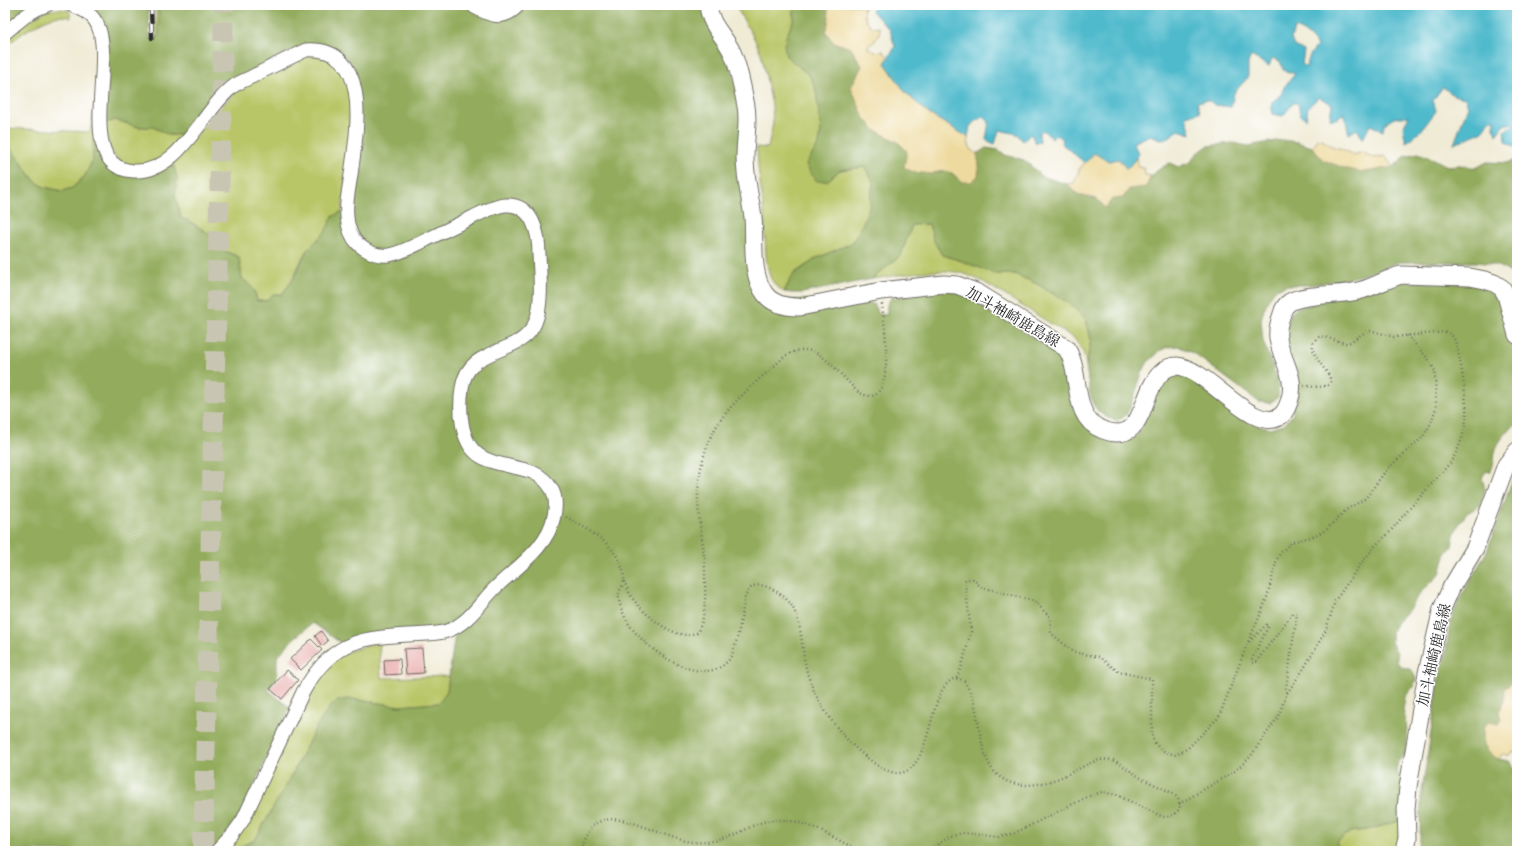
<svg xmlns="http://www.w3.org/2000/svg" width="1522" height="856" viewBox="0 0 1522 856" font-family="'Gentium Book Plus','Noto Serif JP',serif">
<rect width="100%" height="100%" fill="#fff"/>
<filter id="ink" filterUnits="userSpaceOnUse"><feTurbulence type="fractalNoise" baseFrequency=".025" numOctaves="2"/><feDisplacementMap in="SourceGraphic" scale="8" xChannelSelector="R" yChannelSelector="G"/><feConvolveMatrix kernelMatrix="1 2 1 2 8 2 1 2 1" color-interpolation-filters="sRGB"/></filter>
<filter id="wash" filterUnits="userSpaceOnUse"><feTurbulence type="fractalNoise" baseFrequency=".012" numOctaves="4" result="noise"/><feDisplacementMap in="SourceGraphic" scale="16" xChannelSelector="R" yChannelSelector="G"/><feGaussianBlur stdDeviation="0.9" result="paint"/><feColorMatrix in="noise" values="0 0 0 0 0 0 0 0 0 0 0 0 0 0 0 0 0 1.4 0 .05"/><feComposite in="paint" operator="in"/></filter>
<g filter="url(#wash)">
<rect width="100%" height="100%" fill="#f0ebd5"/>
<g fill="#b9c668" stroke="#72784a">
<polygon points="155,5 158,5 159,35 156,39"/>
<path d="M735,5h59v14l-7,15 23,42 6,14 5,40 -2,14 -13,20 21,17 13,-11 25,-3 8,15 -3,23 -9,23 -9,15 -35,15 -24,16 -9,18c-7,-5 -13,-10 -15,-19 -5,-19 -3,-39 -5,-59 -2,-22 -7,-45 -7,-67l11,1 5,-25 -1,-18 -11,-52 -7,-15z"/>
<path d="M60,9l9,1 2,8c-20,-9 -50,17 -66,28v-9l41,-27z"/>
<path d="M305,55c15,2 26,2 37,13 19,20 3,116 0,144 -15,7 -9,10 -17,21 -5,6 -13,11 -18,17 -16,24 -13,51 -50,51l-2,-8 -13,-14 -3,-22 -12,-5 -13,-15 -25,-16 -8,-3 -6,-23 2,-18 -5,-15 66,-73z"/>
<polygon points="98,90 96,141 93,142 93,159 85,176 72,188 62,191 44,187 35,181 5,141 5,128 90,132"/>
<polygon points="116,120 138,127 153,127 169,135 185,135 168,155 146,166 123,164 111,153 104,123"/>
<path d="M929,224l5,17 8,14 20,6 33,13h20l22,10 33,20 16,15 5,21 -5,25 -3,-14 -9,-13 -92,-57c-8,-3 -17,-8 -26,-9 -25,-4 -59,4 -84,7l29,-24 11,-30z"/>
<polygon points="379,642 381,678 449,676 447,691 439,703 399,706 352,699 340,700 316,727 294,771 255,840 243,845 239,851 224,851 315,681 341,654"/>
<polygon points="1401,820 1398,851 1337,851 1337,842 1350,832 1372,829"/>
</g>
<g fill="#92ab5c" stroke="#5e6b44">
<polygon points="5,5 37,5 5,29"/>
<path d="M82,5h66l2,34h6l3,-4 -1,-30h310l18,11 37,-11h180l24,47 14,54 19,193 106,2 7,3 6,10 8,1v-10l4,-7 52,-8 23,4 98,63 11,47 37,35 11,2 8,-2 7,-5 15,-36 13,-20 8,-4h12l55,41 16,10 13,3 14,-4 9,-10 -7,-76 1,-14 4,-11 6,-5 96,-26 77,1 24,8 10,14 11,42 2,3v73c-9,8 -19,17 -22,29 -1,7 -1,12 -4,19l-6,1 -3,6 3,11 -4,16 -14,8 -8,11 -5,11 -2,11 -7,9 -5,19 -21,20 -12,18 -10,10 -6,11v9l6,11v9l5,5 10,3 4,9 -3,8 -8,10 -2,13 4,19v14l-2,12 -7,6 -2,10 8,12 -3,37 -29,9 -22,3 -13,10v9h-1098l4,-6 12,-5 39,-69 22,-44 15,-22 9,-5 12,-1 47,7 40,-3 8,-12 8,-58 -114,10 -28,-20 -20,16 -16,18v21l-9,12 22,18 -51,110 -22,27 -7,6h-205v-710l30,40 9,6 18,4 10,-3 13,-12 8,-17v-17l3,-1 5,15 14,14 57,-8 5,15 -2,18 6,23 8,3 25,16 13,15 12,5 3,22c9,5 13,11 15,22h10l6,-7 8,1 11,-14 15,-31 18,-18 8,-16 9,-4 10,10 4,-150 -7,-11 -8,-8 -11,-5 -14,-4 -12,1 -36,17 -83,73h-16l-16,-8h-15l-22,-7 -12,3 2,-73z"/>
<path d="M794,5h33l2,13 -3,14 7,10 18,6 11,18 -11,21 24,43 23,12 34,32c14,-6 19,-2 30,8l17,-17 -2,-11 9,-6 13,2 6,5 19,5 19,17 24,7 12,11 18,4 9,9 6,-9 11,-1 6,-9 17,-2c6,-14 11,-17 24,-24l8,4 13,-5 5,-8 12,-8 24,-3 16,3 34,-6 15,2 15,5 11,13 70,7 13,-11 12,-3 16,6 13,7 13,-1 16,3 11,-6 20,1 10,-3v120c-9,-13 -26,-17 -41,-18h-77l-37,13 -16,4 -37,6h-22l-11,4 -7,9 -5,11 -3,11 2,21 16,44 -1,12 -8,6 -11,-1 -66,-49 -15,-7 -10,1 -7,3 -14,13 -5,10 -10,30 -6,12 -5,4 -6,1 -7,-2 -9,-6 -6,-8 -3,-10 -4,-29 5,-25 -5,-21 -16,-15 -33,-20 -22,-10h-20l-33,-13 -20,-6 -8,-14 -5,-17 -17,1 -11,30 -29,24 -70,14h-10l-8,-1 9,-17 24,-17 35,-15 9,-15 9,-23 3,-23 -8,-15 -25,3 -13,11h-10l-6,-7 -5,-10 13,-20 2,-14 -5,-40 -6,-14 -24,-20 -2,-11 3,-11 7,-15z"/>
<polygon points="1517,471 1517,683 1511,683 1504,689 1504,701 1499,712 1501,719 1498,724 1498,759 1509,761 1517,772 1517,788 1509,796 1517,802 1517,851 1418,851 1420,840 1421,798 1439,680 1446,651 1450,623 1458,602 1487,551 1512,482"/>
</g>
<g fill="#eeda9e" stroke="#8c8264">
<path d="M827,5h37c-2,11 2,15 9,23l6,-1 1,4 -5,10 -8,6 8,5 8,-1 6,7 -4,5 21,30 23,21 39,23c0,9 2,12 9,17l2,11 -1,11 -7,6h-9l-10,-9 -11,-3 -9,4 -19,-2 -9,-5 3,-16 -9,-9 -23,-12 -12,-14 -12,-29 11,-21 -11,-18 -18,-6 -7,-10 3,-14z"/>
<polygon points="1317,138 1322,139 1331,146 1342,149 1353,155 1363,152 1372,158 1385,156 1393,167 1364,172 1347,169 1323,160 1312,147 1316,142"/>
<polygon points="1094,153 1109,161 1119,159 1127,169 1136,158 1138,167 1144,168 1145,175 1151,176 1146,187 1129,189 1123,198 1112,199 1106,208 1097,199 1079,195 1067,184 1074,183 1080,168"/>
<path d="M1511,683h6v69l-4,-1 -4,4h-6l-5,4c-15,-10 -16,-16 -14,-33l5,-4 9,2 3,-5 -2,-7 5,-11v-12z"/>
</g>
<path fill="#50bacc" stroke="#3e727c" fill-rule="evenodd" d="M874,5h643v143l-11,-6 -2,-11 9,-5v-3l-9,2 -8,10 -2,-8 1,-7h-6l-6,11 -29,13 14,-38 -3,-8 -12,-3 -10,-8 -10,13 3,11 -16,21 -14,10 -3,-14 6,-12 -15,2 -10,6 -1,7 -13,-6 -7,14 -6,-10 -8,5 -5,-21 -8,6h-6l2,-15 -13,-7 -11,10 -2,12 -6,-5 -2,-11h-5l-10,13 -11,-2v-12l9,-7 3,-8 11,-13 -12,-4 -3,-9 -8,-3 -3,8 -18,-10 -3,7v14l-14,16 -3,14 -16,-2 -7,-5 -11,2 3,10 -14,4 5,18 -12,-4 -15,10 -14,-5 -17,8 6,11 -12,15 -8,-10 -10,2 -15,-8 -9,10 -24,-20 2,-4 -7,-5 -4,4 -9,-8 -4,3 1,9h-5l-4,-8 -8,7 -6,-7 -18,-4 -4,14 -9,-4 3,-18 -6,-6 -13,10 -2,11 -39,-23 -23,-21 -21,-30 10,-16 -5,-17 -18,-19zM1294,28c10,3 17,9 23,18l-7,9 -4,12 -4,-3 2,-13 -10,-5 -3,-7z"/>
<g id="blocks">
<g fill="#eab2b1">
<polygon points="321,631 328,641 322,646 315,636"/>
<polygon points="311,639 322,650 301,670 290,659"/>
<polygon points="422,648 424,673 406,674 404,649"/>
<polygon points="400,659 401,674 385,675 384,660"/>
<polygon points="287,670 298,680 282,699 270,689"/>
</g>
</g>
</g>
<g filter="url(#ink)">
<use href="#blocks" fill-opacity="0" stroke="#706e66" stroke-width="1"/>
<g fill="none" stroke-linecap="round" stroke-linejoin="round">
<polyline stroke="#c9c5b3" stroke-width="20" stroke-dasharray="20 10" stroke-linecap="butt" points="203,851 224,5"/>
<g stroke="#706e66" stroke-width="15">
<g id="minor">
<path d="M71,5c8,3 17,6 23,14 27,34 -24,149 40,152 46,3 69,-63 101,-86 7,-4 15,-7 22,-11 16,-8 32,-16 49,-24 64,-4 52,76 46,117 -2,19 -8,38 -4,57 2,10 6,18 15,24 7,5 17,8 26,7 13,-2 26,-10 37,-15 16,-8 31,-15 47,-23 10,-5 21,-11 32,-12 28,-2 34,29 34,50 1,19 4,50 -4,68 -14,34 -67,21 -73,65 -3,21 -2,55 18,68 23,15 55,6 71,32 5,8 5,19 3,28 -6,32 -39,52 -61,74 -14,15 -26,34 -46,41 -13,4 -27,3 -40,4 -52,3 -77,9 -104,57l-60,128 -10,14 -16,17"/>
<path d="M5,33c14,-11 24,-23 42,-28"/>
</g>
</g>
<g stroke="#706e66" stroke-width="19">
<g id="major">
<path d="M475,5c16,9 27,14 41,0"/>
<path d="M708,5c2,20 14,28 23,45 7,13 12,40 15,56 3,17 -1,33 -1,51 0,20 5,40 8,60 2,23 -3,57 12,77 8,11 23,13 35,13l81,-16 63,-7 13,1 21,8 88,55c17,24 3,69 37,82 43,16 36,-36 58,-57 4,-4 10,-7 16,-7 30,2 75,67 102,51 5,-3 8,-9 10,-15 9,-24 -8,-42 -11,-64 -1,-8 1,-16 4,-24 1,-5 3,-9 8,-12 16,-9 53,-6 72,-12 13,-4 25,-11 39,-15l69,2 15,3 9,3 8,5 4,7 11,40"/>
<polyline points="1404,851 1407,838 1406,809 1408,787 1427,673 1442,609 1451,588 1475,548 1506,465 1517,451"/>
</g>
</g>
<g stroke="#706e66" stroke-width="2.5" stroke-dasharray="1 3" stroke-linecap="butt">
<path d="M566,517c16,9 35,19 47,34 6,7 12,21 11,30 -1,4 -4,8 -5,12 -1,8 3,19 7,26 14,27 74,72 102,42 9,-10 14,-49 17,-64 2,-4 4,-9 9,-11 11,-4 28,8 35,16 13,17 12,41 16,61 7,40 43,85 77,105 50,28 43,-70 68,-87 5,-4 10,-2 14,0 5,8 9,16 11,25 5,20 6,58 25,71 20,15 52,6 72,-5 13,-6 25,-15 40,-12 4,1 7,3 11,6 6,4 13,9 20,13 9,5 21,9 30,15 14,10 5,23 -10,23l-46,-22 -15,-3 -15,5 -74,37 -15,3 -22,-3 -14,-1 -12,3 -21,15"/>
<path d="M624,581c3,6 5,14 10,19 10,14 35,35 54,35 2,0 6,-2 9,-2 10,-17 8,-40 8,-59 0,-28 -8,-55 -7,-82 1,-25 9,-54 24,-74 16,-22 43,-43 63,-62 22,-12 33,-5 50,12 7,7 14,15 22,23 42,28 27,-71 25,-87"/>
<polyline points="1249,642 1266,625 1268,625 1268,627 1252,659 1252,663 1254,663 1256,662 1293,613 1297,614 1286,688 1287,693"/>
<polyline points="957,678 962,665 971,632 965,581 966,579 973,579 981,587 1034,601 1050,617 1051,633 1073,652 1099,657 1119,672 1152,679 1152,737 1155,743 1159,748 1165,752 1176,755 1188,748 1219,717 1248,642 1261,613 1267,597 1277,559 1281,552 1292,542 1311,537 1326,530 1346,510 1366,498 1387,469 1423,437 1431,423 1436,408 1435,371 1429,360 1407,335"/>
<path d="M1179,804l56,-33 15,-14 28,-40 9,-24 16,-23 23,-40 9,-29 25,-36 15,-19 14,-13 14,-17 47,-53c9,-13 14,-28 16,-44 2,-13 -6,-71 -13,-82 -2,-3 -5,-4 -8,-5l-51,5 -21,-6h-6l-17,11 -5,1 -24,-7c-33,16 49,57 -17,50"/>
<path d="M581,851c12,-64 74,-12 112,-9 11,1 26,-1 36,-5 10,-3 18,-9 28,-13 36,-14 71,11 102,27"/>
</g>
<use href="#minor" stroke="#fff" stroke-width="13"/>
<use href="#major" stroke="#fff" stroke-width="17"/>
<g stroke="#2b2b2b" stroke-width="4.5">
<polyline id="rail" points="151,5 152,38"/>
</g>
<use href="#rail" stroke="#fff" stroke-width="3" stroke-dasharray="9" stroke-linecap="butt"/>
</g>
</g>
<g text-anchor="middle" stroke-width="3" stroke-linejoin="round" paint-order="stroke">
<g font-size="15" fill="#2b2b2b" stroke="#fff">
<text transform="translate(1013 317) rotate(30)" y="5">加斗袖崎鹿島線</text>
<text transform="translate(1434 655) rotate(-77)" y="5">加斗袖崎鹿島線</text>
</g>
</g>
<rect width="1522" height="856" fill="none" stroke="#fff" stroke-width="20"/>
</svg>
